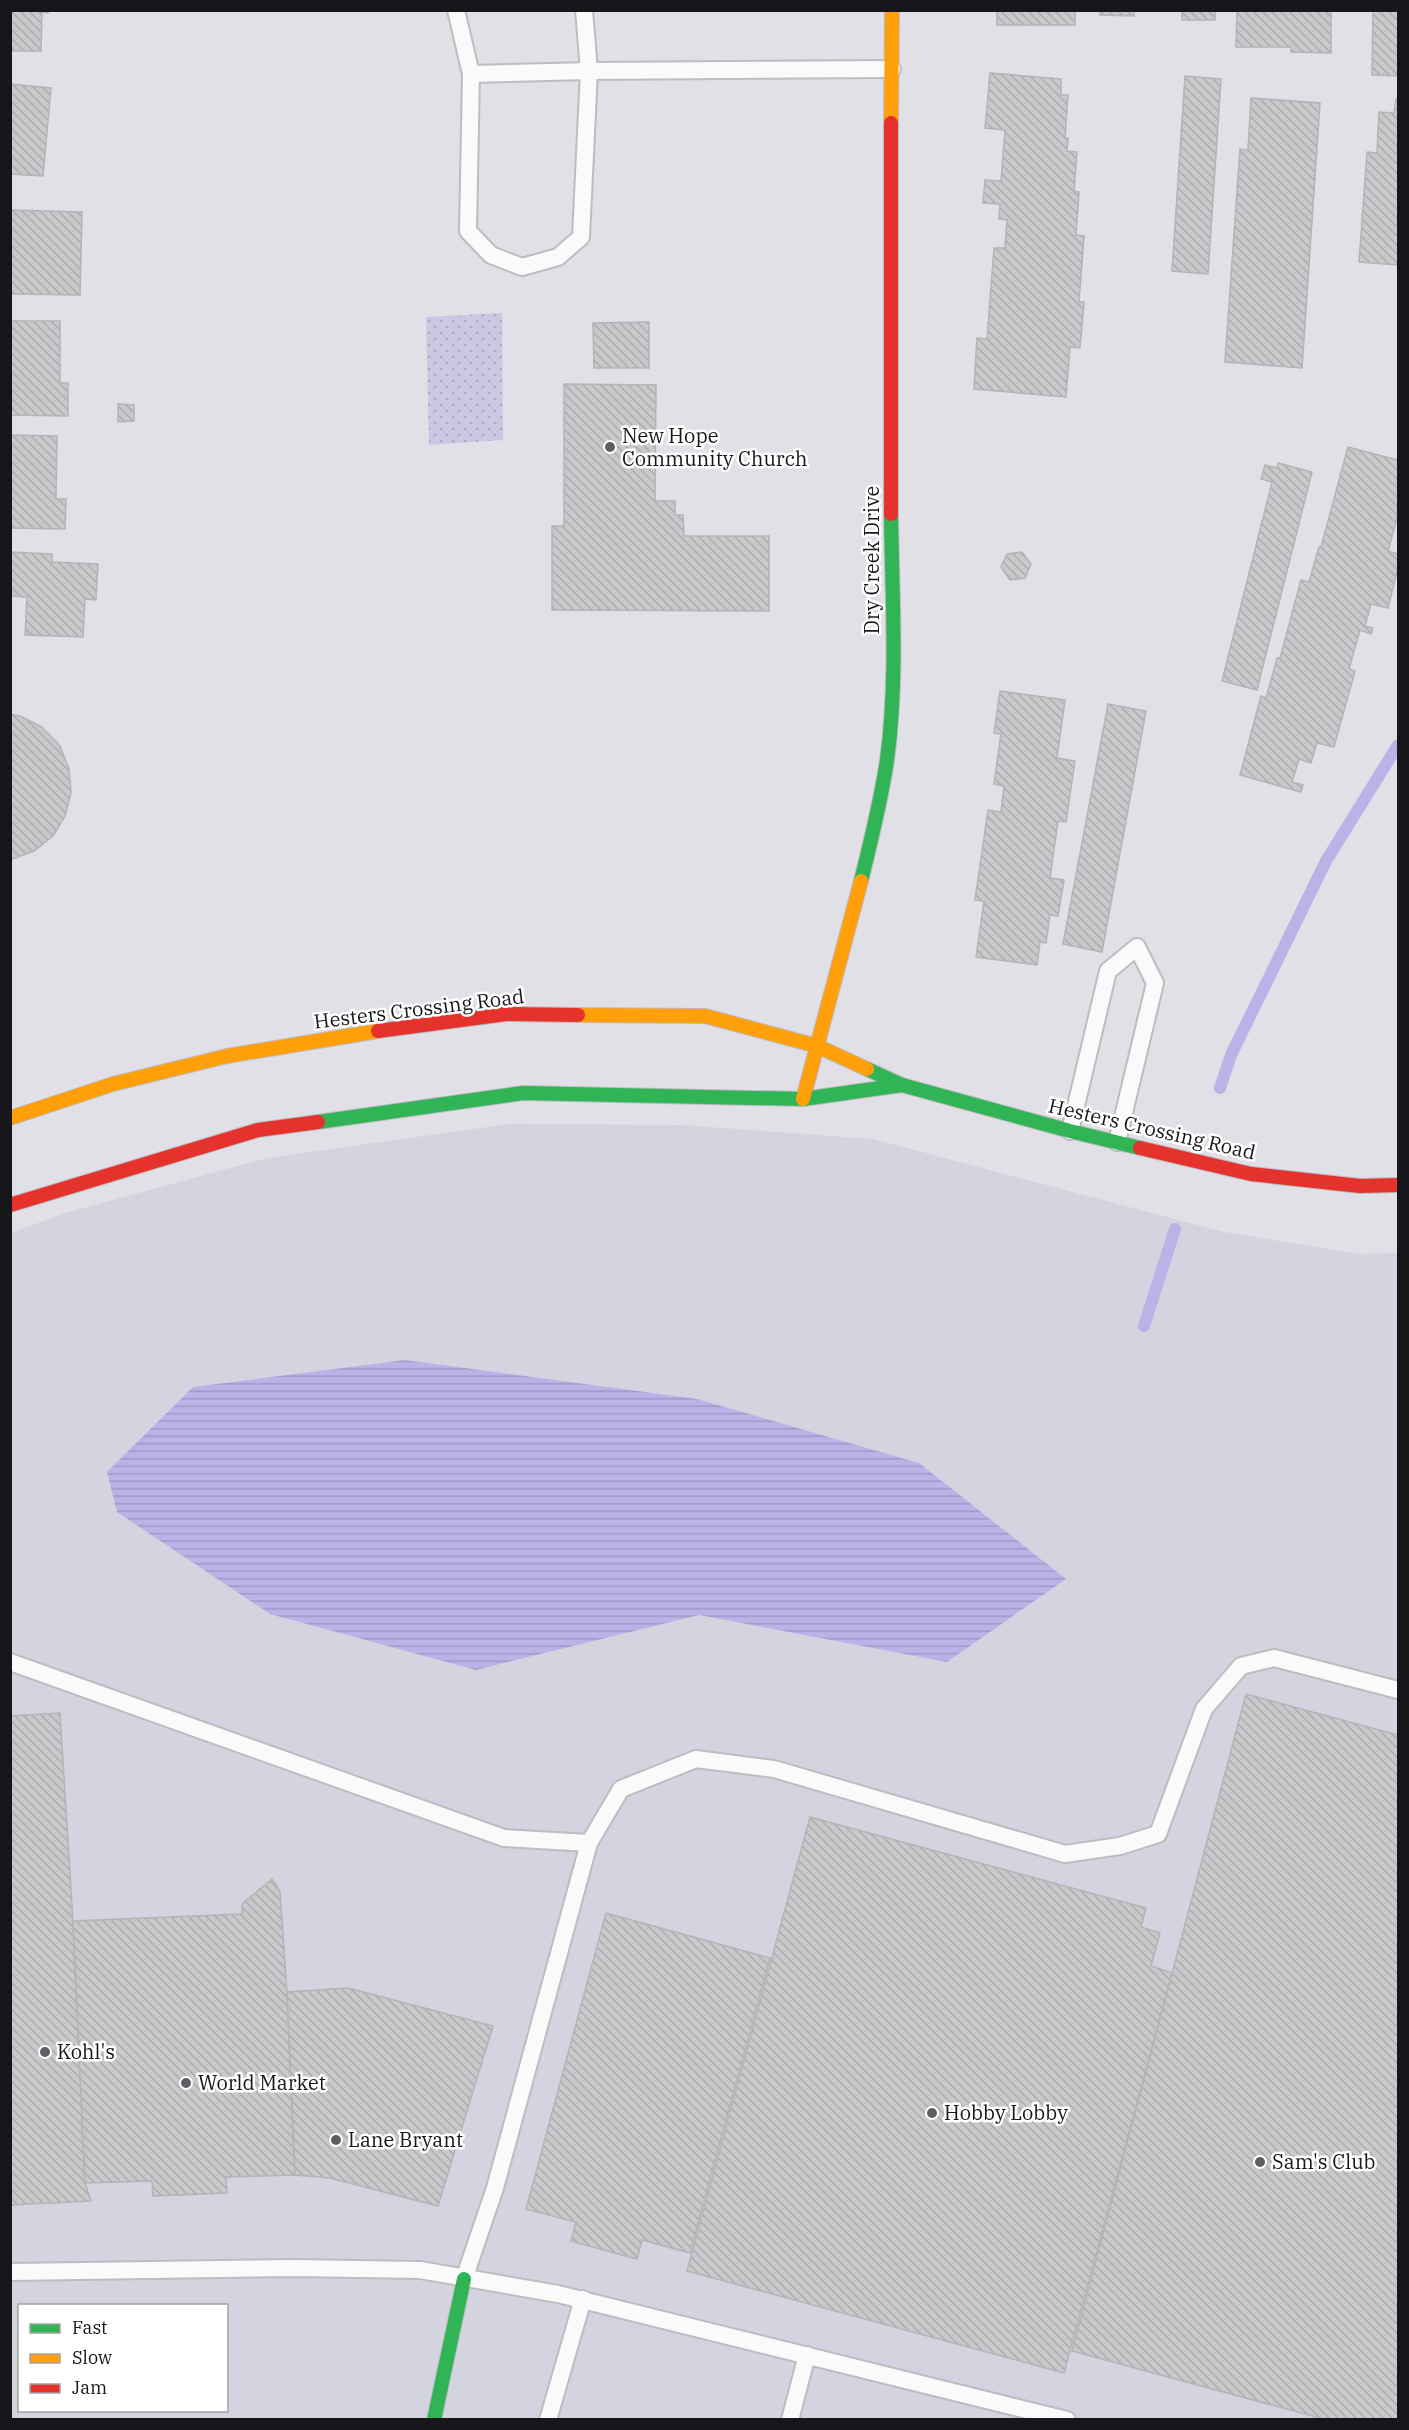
<svg xmlns="http://www.w3.org/2000/svg" width="1409" height="2430" viewBox="0 0 1409 2430" font-family="'IBM Plex Serif',serif">
<defs>
<pattern id="park-dots" width="8" height="8" patternUnits="userSpaceOnUse" patternTransform="scale(1.5)"><rect width="8" height="8" fill="#cac8e3"/><path d="M2 2h.1M6 6h.1" fill="none" stroke="#adabc2" stroke-width="1.8" stroke-linecap="round"/></pattern>
<pattern id="water-rules" width="6" height="5" patternUnits="userSpaceOnUse" patternTransform="scale(1.5)"><rect width="6" height="5" fill="#b9b3e7"/><path d="M0 2.5h6" fill="none" stroke="#9e99c6"/></pattern>
<pattern id="building-back-hatch" width="6" height="6" patternUnits="userSpaceOnUse" patternTransform="scale(1.5)"><rect width="6" height="6" fill="#c7c9ca"/><path d="M-1 5l2 2M0 0l6 6M5-1l2 2" fill="none" stroke="#aaacad"/></pattern>
</defs>
<rect width="100%" height="100%" fill="#e0e0e6"/>
<path fill="#d4d4e1" fill-rule="evenodd" d="M509,1124l174,1 190,14 351,93 135,22 39,-1v1166l-1387,1v-1187l54,-20 202,-55zM20,2306h206v104h-206z"/>
<polygon fill="url(#park-dots)" points="502,313 503,440 429,445 426,317"/>
<polygon fill="url(#water-rules)" points="405,1360 697,1399 919,1463 1066,1579 947,1662 699,1615 476,1670 270,1614 117,1512 107,1472 193,1387"/>
<g fill="none" stroke-linecap="round" stroke-linejoin="round">
<g stroke="#b9b3e7" stroke-width="12">
<polyline points="1220,1088 1231,1055 1326,861 1398,745"/>
<polyline points="1144,1326 1175,1229"/>
</g>
</g>
<g fill="url(#building-back-hatch)" stroke="#b2b4b5" stroke-width="1.5">
<polygon points="10,10 48,10 48,13 42,12 41,51 10,51"/>
<rect x="997" y="10" width="78" height="15"/>
<polygon points="1100,10 1134,10 1134,16 1100,15"/>
<rect x="1182" y="10" width="33" height="10"/>
<polygon points="1237,10 1331,10 1331,53 1291,52 1291,47 1236,47"/>
<polygon points="1373,10 1398,10 1398,76 1372,75"/>
<polygon points="990,73 1061,79 1061,95 1068,95 1065,138 1068,138 1067,151 1077,152 1074,191 1079,192 1076,235 1084,236 1079,302 1084,302 1080,348 1070,347 1066,397 974,389 977,338 987,339 994,248 1005,248 1007,220 999,219 1000,204 983,203 985,180 1001,181 1005,130 985,128"/>
<polygon points="1185,76 1221,79 1208,274 1172,271"/>
<polygon points="10,84 51,88 43,176 10,174"/>
<polygon points="1251,98 1320,103 1302,368 1225,362 1240,149 1248,150"/>
<polygon points="1396,99 1398,99 1398,265 1359,262 1367,152 1377,153 1379,112 1394,113"/>
<polygon points="10,210 82,212 80,295 11,294"/>
<polygon points="10,321 60,321 60,383 68,383 68,416 10,415"/>
<polygon points="649,322 649,368 594,368 593,323"/>
<polygon points="564,384 656,385 655,501 675,501 675,515 683,515 684,536 769,536 769,611 552,610 552,526 564,526"/>
<polygon points="118,404 134,405 134,421 118,422"/>
<polygon points="10,435 57,436 56,499 66,499 65,529 10,528"/>
<polygon points="1348,447 1398,460 1398,515 1388,551 1398,554 1398,568 1388,608 1371,604 1365,626 1373,628 1371,634 1360,630 1349,669 1355,671 1334,747 1317,743 1311,763 1299,759 1292,782 1303,785 1301,792 1240,775 1261,696 1266,698 1277,658 1280,658 1301,580 1309,582 1319,547 1321,547"/>
<polygon points="1278,463 1312,472 1257,690 1222,681 1272,482 1261,479 1265,465 1277,468"/>
<polygon points="10,552 52,554 52,562 98,564 96,600 85,599 83,637 25,635 27,597 10,596"/>
<polygon points="1022,552 1031,564 1025,578 1010,580 1001,567 1007,554"/>
<polygon points="1000,691 1065,700 1057,758 1075,761 1066,822 1058,821 1050,878 1064,880 1058,916 1050,915 1046,943 1040,942 1037,965 976,957 984,901 975,900 988,810 1001,812 1004,786 994,784 1001,734 994,733"/>
<polygon points="1108,704 1146,711 1102,952 1063,944"/>
<polygon points="10,714 20,716 42,727 60,746 69,769 71,793 65,816 53,836 34,851 10,860"/>
<polygon points="1246,1694 1398,1735 1398,2420 1327,2420 1072,2351"/>
<polygon points="60,1713 73,1921 85,2183 91,2201 10,2205 10,1716"/>
<polygon points="810,1817 1146,1908 1141,1927 1160,1933 1151,1966 1172,1973 1064,2373 687,2271"/>
<polygon points="272,1879 280,1891 287,1992 295,2175 226,2177 227,2193 153,2196 152,2181 85,2183 73,1921 242,1914 242,1904"/>
<polygon points="606,1913 770,1958 690,2253 642,2240 637,2259 571,2241 576,2222 526,2209"/>
<polygon points="348,1988 493,2026 438,2206 330,2178 295,2175 287,1992"/>
</g>
<g fill="none" stroke-linecap="round" stroke-linejoin="round">
<g stroke="#bcbcc1" stroke-width="20">
<g id="lane">
<polyline points="456,10 471,74 589,71 892,69"/>
<polyline points="471,74 468,231 491,255 522,267 558,257 581,237 589,71 584,10"/>
<polyline points="1070,1131 1108,971 1137,947 1155,983 1117,1142"/>
<polyline points="10,1662 504,1838 589,1843"/>
<polyline points="10,2272 294,2268 420,2270 558,2294 1067,2420"/>
<polyline points="464,2279 495,2188 589,1843 621,1789 696,1759 774,1769 1065,1854 1120,1846 1158,1834 1204,1709 1241,1666 1274,1658 1398,1690"/>
<polyline points="548,2420 583,2299"/>
<polyline points="790,2420 807,2355"/>
</g>
</g>
<g stroke="#bcbcc1" stroke-width="16">
<g id="fast">
<path d="M861,881c10,-40 20,-80 26,-121 11,-81 5,-165 4,-246"/>
<polyline points="867,1069 902,1085 1070,1131 1140,1148"/>
<polyline points="318,1122 523,1093 803,1099 902,1085"/>
<polyline points="434,2420 464,2279"/>
</g>
</g>
<g stroke="#bcbcc1" stroke-width="16">
<g id="slow">
<polyline points="891,123 892,10"/>
<polyline points="578,1015 705,1016 817,1046 867,1069"/>
<polyline points="803,1099 861,881"/>
<polyline points="10,1118 113,1084 227,1056 378,1031"/>
</g>
</g>
<g stroke="#bcbcc1" stroke-width="16">
<g id="jam">
<polyline points="891,123 891,514"/>
<polyline points="378,1031 506,1014 578,1015"/>
<polyline points="1140,1148 1251,1174 1360,1186 1398,1185"/>
<polyline points="10,1205 258,1130 318,1122"/>
</g>
</g>
<use href="#lane" stroke="#fafafb" stroke-width="16"/>
<use href="#fast" stroke="#30b455" stroke-width="14"/>
<use href="#slow" stroke="#ff9f0a" stroke-width="14"/>
<use href="#jam" stroke="#e5322d" stroke-width="14"/>
</g>
<g fill="#5d5d62" stroke="#fff" stroke-width="2">
<circle cx="610" cy="447" r="6"/>
<circle cx="45" cy="2052" r="6"/>
<circle cx="186" cy="2083" r="6"/>
<circle cx="932" cy="2113" r="6"/>
<circle cx="336" cy="2140" r="6"/>
<circle cx="1260" cy="2162" r="6"/>
</g>
<g text-anchor="middle" stroke-width="5" stroke-linejoin="round" paint-order="stroke">
<g font-size="20" fill="#17161b" stroke="#fff" text-anchor="start">
<text x="622" y="443">New Hope<tspan x="622" dy="23">Community Church</tspan></text>
<text x="57" y="2059">Kohl's</text>
<text x="198" y="2090">World Market</text>
<text x="944" y="2120">Hobby Lobby</text>
<text x="348" y="2147">Lane Bryant</text>
<text x="1272" y="2169">Sam's Club</text>
</g>
<g font-size="20" fill="#17161b" stroke="#fff">
<text transform="translate(872 560) rotate(-90)" y="7">Dry Creek Drive</text>
<text transform="translate(419 1009) rotate(-7)" y="7">Hesters Crossing Road</text>
<text transform="translate(1152 1129) rotate(13)" y="7">Hesters Crossing Road</text>
</g>
</g>
<rect width="1409" height="2430" fill="none" stroke="#17161b" stroke-width="24"/>
<rect x="18" y="2304" width="210" height="108" fill="#ffffff" stroke="#a2a2a4" stroke-width="1.5"/>
<rect x="30" y="2324" width="30" height="9" fill="#30b455" stroke="#a2a2a4" stroke-width="1.5"/>
<text x="72" y="2334" font-size="18" fill="#17161b">Fast</text>
<rect x="30" y="2354" width="30" height="9" fill="#ff9f0a" stroke="#a2a2a4" stroke-width="1.5"/>
<text x="72" y="2364" font-size="18" fill="#17161b">Slow</text>
<rect x="30" y="2384" width="30" height="9" fill="#e5322d" stroke="#a2a2a4" stroke-width="1.5"/>
<text x="72" y="2394" font-size="18" fill="#17161b">Jam</text>
</svg>
